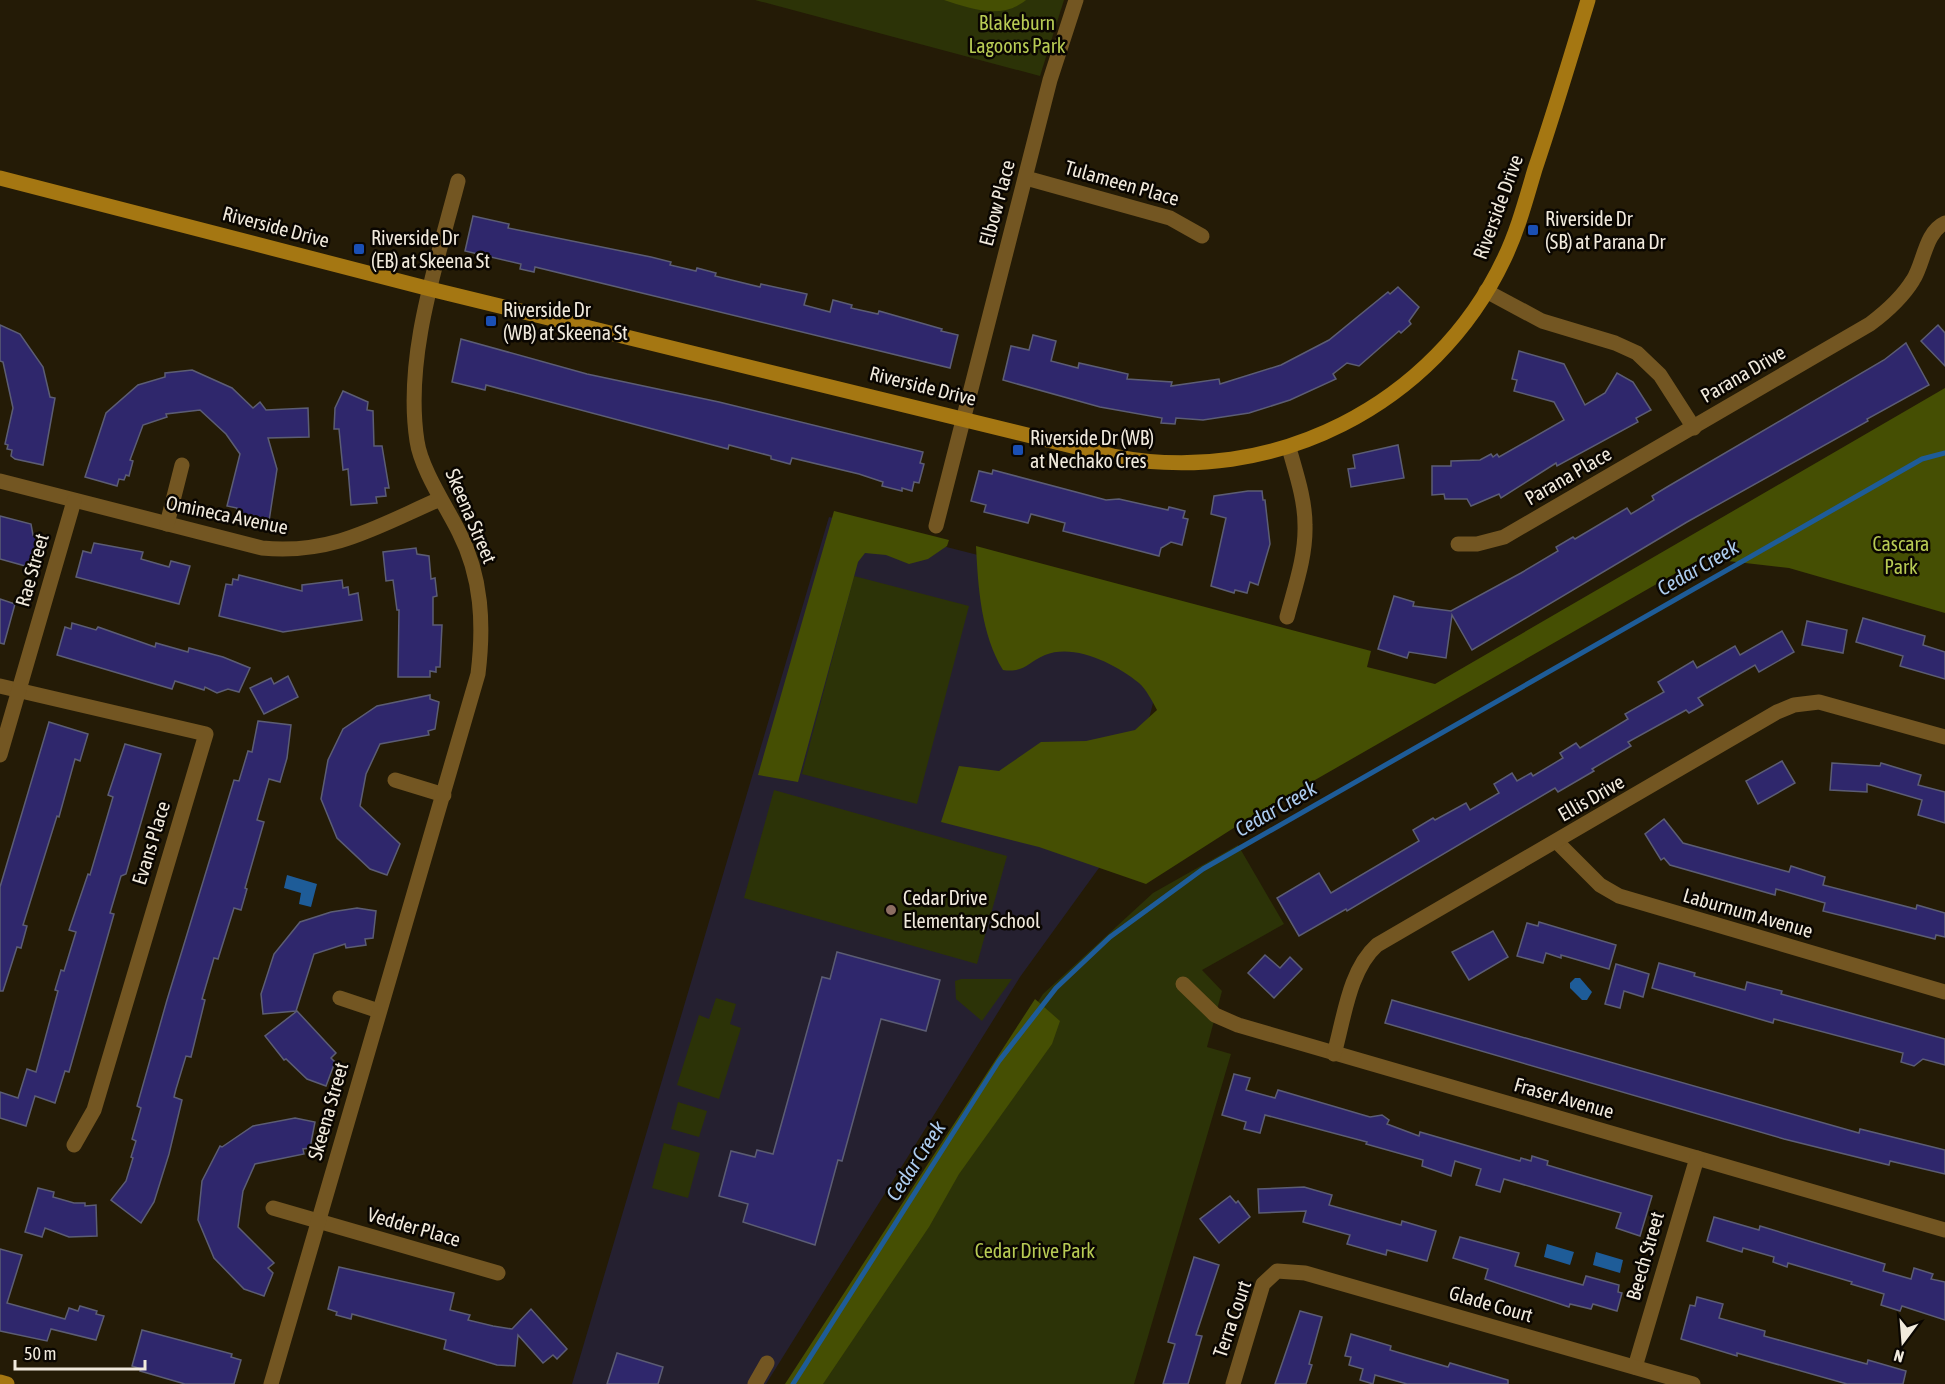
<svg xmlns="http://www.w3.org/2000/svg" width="1945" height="1384" viewBox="0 0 1945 1384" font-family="'Asap Condensed',sans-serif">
<rect width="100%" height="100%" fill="#241b06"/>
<polygon fill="#252030" points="829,517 1178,606 1117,843 1020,977 766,1384 572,1384"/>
<g fill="#2c3307">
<polygon points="755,0 1064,0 1040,76"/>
<polygon points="854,576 969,606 917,804 802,774"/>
<polygon points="774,790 1007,856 977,964 744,898"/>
<polygon points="1238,845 1284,924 1202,970 1222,991 1207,1047 1231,1054 1134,1384 790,1384 1043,994 1153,893"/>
<polygon points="961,979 1012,979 982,1021 956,999 955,981"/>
<polygon points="716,998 736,1004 730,1024 741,1028 719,1099 677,1085 699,1015 709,1019"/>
<polygon points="678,1102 707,1111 699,1137 671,1129"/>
<polygon points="664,1143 700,1153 688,1198 652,1188"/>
</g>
<g fill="#454f03">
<path d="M944,0h82c-24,20 -55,9 -82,0z"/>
<path d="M1945,388v225l-156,-45 -87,-10 -448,257 -108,69 -107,-37 -98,-25 18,-56 40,5 42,-29 45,-1 49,-11 22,-20c-5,-9 -11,-21 -18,-27 -23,-19 -65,-40 -94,-28 -18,8 -21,18 -42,15 -22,-36 -25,-83 -27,-124l395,105 -4,16 68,17z"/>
<polygon points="834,511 949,540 947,546 928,559 909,564 886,555 865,553 858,562 798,782 758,775"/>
<polygon points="1035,999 1060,1021 1052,1044 959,1174 929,1227 823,1384 785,1384"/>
</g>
<g fill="#1e5c98">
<polygon points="287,875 317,884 311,907 299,904 301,893 284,888"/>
<polygon points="1575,978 1580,978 1592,992 1587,1000 1582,1000 1570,988 1570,983"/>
<polygon points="1547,1244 1574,1252 1570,1265 1544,1257"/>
<polygon points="1596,1252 1623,1260 1620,1273 1593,1265"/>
</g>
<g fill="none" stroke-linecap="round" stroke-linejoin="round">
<polyline stroke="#1e5c98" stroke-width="5" points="793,1384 999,1061 1056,988 1110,937 1203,869 1922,459 1945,453"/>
</g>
<g fill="#2f276c" stroke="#5c5d74" stroke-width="1.5">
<polygon points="473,216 509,224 508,228 651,257 671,262 670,265 696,271 697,268 716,273 715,276 760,287 761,284 807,294 804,305 830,312 833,300 852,305 851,308 878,314 879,311 942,329 941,331 958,335 950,368 535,267 534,272 520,269 521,264 465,251"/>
<polygon points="1398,287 1419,307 1409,321 1411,324 1401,333 1399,331 1359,366 1347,363 1333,374 1336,379 1290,400 1249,413 1203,420 1176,418 1175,424 1161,423 1162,418 1100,407 1003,380 1011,346 1029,350 1033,335 1056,341 1051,361 1078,368 1079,363 1128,374 1127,379 1172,382 1171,386 1219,379 1220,384 1281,365 1329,340 1388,292 1390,294"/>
<polygon points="0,325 20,334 43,367 50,397 55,398 43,465 15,459 11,456 12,450 7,449 8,445 5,444 13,408 3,362 0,361"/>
<polygon points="1938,325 1945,333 1945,366 1921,341"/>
<polygon points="461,339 587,374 719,402 923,452 920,463 924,464 919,483 914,482 912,491 902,488 902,491 882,486 883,482 859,474 792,458 790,464 771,459 771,456 729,445 728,449 709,444 486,385 485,390 452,382"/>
<polygon points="1906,343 1929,385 1867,419 1868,421 1687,522 1472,650 1452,615 1446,658 1409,652 1407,658 1378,649 1394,596 1414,602 1413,606 1451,611 1521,573 1558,551 1556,547 1573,537 1575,539 1627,508 1631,514 1654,500 1652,496 1667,487 1884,360"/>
<polygon points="1519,351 1564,364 1585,405 1605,393 1617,373 1633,382 1651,410 1636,418 1638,422 1557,466 1556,463 1501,498 1499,494 1471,506 1467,499 1445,499 1444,494 1432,495 1432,466 1451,466 1451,461 1480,460 1491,454 1493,457 1497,454 1499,457 1564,420 1554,402 1514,391 1517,380 1512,379"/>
<polygon points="192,370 232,388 253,408 260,402 266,410 308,408 309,437 268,438 277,469 269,521 236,515 237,508 227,506 240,454 226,434 200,410 166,414 167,417 143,425 130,460 133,461 129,476 126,475 124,480 119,479 117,486 85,477 106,413 138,385 165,377 165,373"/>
<polygon points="343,391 368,402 367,410 373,411 374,446 382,446 389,488 385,488 386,496 376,497 377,503 351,505 348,469 343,470 339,429 334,429 335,408"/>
<polygon points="1398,445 1404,478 1351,487 1348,469 1355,468 1353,455"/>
<polygon points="993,470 1106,500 1119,499 1168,510 1169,507 1185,511 1183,518 1188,519 1182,545 1171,542 1161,548 1159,556 1063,531 1065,523 1031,514 1028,523 984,512 986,505 971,501 979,471 992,474"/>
<polygon points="1248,491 1262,491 1263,500 1265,500 1270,544 1258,585 1250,582 1247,593 1235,590 1234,593 1211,586 1226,518 1211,514 1214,496"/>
<polygon points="0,516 31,524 33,535 38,536 29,567 0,559"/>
<polygon points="94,543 143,552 141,559 169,567 171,561 190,566 179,604 76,577 83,551 91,553"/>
<polygon points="416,548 417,554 429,556 431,579 435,578 437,596 433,597 433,625 442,625 440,667 436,667 436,672 430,671 430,677 398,677 399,610 397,610 393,580 386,581 383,552"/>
<polygon points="239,575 302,591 302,585 342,580 343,588 348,587 349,595 358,593 362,620 283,632 219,616 226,584 232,585 233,579 238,580"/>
<polygon points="0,599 15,604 4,644 0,643"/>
<polygon points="1863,618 1925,636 1923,645 1945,652 1945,679 1900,666 1903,656 1856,642"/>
<polygon points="1807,621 1847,630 1843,653 1802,645"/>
<polygon points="72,623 96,630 98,627 155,647 156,643 188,652 189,648 223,657 250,668 239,692 228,689 217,693 205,687 204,690 175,681 172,689 57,655 65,627 71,629"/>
<polygon points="1782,631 1794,652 1759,672 1755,665 1698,698 1703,705 1689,713 1686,710 1628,742 1631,746 1592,769 1594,771 1558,792 1555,788 1347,911 1346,909 1299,936 1277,898 1319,873 1331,893 1419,841 1413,830 1433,818 1435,820 1466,803 1470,810 1499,793 1494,784 1512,773 1517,781 1531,773 1533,776 1563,758 1560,753 1576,743 1580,748 1628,719 1625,714 1664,692 1658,682 1693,661 1697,668 1735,646 1740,655"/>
<polygon points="288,676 298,697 264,714 250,688 271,678 274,684"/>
<polygon points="430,695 430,699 439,702 435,729 428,731 429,735 380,744 366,774 360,806 400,844 387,875 370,869 337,838 321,799 328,760 343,729 377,706"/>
<polygon points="258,721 291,725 287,758 280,782 269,779 257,820 264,822 245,888 247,889 241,910 234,908 218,959 214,958 202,999 205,1000 191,1057 186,1056 176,1089 174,1097 182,1100 169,1154 154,1202 141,1223 111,1200 126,1181 133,1158 131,1157 136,1141 132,1139 141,1108 137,1106 167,1000 234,780 239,781 248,751 252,752"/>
<polygon points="49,722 88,734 80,761 75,759 59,817 57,816 23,925 27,926 21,948 17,947 3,991 0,991 0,887"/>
<polygon points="125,744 161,754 126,874 121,876 110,913 114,914 69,1072 65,1071 55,1103 35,1096 26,1126 0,1118 0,1092 18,1098 27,1069 36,1072 58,991 55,990 61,970 64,971 76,932 69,930 88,874 90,875 113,797 108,795"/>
<polygon points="1782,761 1795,783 1758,804 1746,781"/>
<polygon points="1832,763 1880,766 1881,763 1921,775 1918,785 1945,792 1945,823 1918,815 1922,800 1867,784 1867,792 1830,790"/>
<polygon points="1664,819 1683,843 1789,872 1791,866 1825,877 1823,885 1916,909 1917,905 1945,913 1945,937 1936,935 1935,939 1823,911 1825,903 1776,889 1775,895 1670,865 1664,858 1661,860 1645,834"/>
<polygon points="357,908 376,911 373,938 365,939 366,945 346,948 345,944 314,954 296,1011 263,1014 261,994 274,954 300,922 331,912"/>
<polygon points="1539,922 1616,945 1609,969 1561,955 1561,958 1546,953 1543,963 1517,956 1527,923 1538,926"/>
<polygon points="1493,931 1508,957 1469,980 1452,952"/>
<polygon points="837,952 940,980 926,1031 881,1019 842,1161 838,1160 815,1245 743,1222 748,1204 719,1196 731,1151 755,1157 757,1150 773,1154 822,977 830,979"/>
<polygon points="1265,955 1280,968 1290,957 1302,969 1274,998 1248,973"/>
<polygon points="1659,963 1695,973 1694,976 1745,990 1747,982 1782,991 1781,994 1945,1039 1945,1065 1923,1059 1914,1066 1901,1062 1903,1053 1774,1019 1773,1023 1652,988"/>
<polygon points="1616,964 1649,974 1643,997 1624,991 1620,1008 1605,1004"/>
<polygon points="1392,1000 1859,1133 1860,1129 1945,1150 1945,1174 1890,1161 1889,1165 1784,1139 1385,1023"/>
<polygon points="297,1011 336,1053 331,1058 335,1062 326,1086 307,1079 286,1059 284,1060 265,1036"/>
<polygon points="1234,1074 1250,1078 1246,1090 1275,1098 1278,1090 1370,1117 1382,1115 1389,1120 1387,1124 1419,1136 1420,1132 1520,1161 1521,1158 1531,1161 1532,1156 1548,1161 1547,1165 1652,1196 1640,1236 1616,1228 1621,1213 1504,1179 1500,1192 1476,1185 1481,1169 1455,1161 1451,1176 1422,1166 1423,1160 1366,1144 1367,1142 1265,1115 1260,1133 1244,1129 1246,1122 1222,1115"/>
<polygon points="295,1118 315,1122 310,1148 303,1149 304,1154 255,1164 243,1191 238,1227 274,1263 268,1268 273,1273 264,1296 244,1289 214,1258 198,1220 202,1181 220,1146 222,1147 253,1126"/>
<polygon points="1304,1187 1332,1195 1329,1205 1401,1225 1402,1221 1436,1231 1427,1261 1387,1250 1386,1255 1347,1244 1350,1235 1303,1222 1306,1211 1259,1213 1258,1189"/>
<polygon points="38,1188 54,1192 53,1197 74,1203 85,1203 85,1206 96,1205 97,1236 69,1237 45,1228 42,1237 25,1232"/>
<polygon points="1230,1196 1236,1203 1238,1201 1250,1217 1219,1243 1200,1219"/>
<polygon points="1714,1217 1759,1230 1760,1226 1885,1264 1883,1271 1911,1279 1914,1268 1933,1274 1931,1279 1945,1282 1945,1320 1902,1306 1900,1311 1881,1305 1884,1294 1851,1284 1852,1282 1788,1263 1787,1267 1773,1262 1774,1257 1743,1248 1742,1252 1707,1241"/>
<polygon points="1460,1237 1519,1253 1515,1266 1583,1285 1586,1276 1619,1285 1618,1292 1622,1293 1617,1311 1593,1304 1591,1309 1570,1304 1569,1307 1485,1279 1488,1269 1453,1258"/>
<polygon points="0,1249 22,1255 7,1303 65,1319 69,1308 78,1311 80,1306 97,1311 96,1314 104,1316 96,1340 51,1329 47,1341 0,1331"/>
<polygon points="1194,1257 1219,1265 1196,1335 1202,1336 1188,1384 1163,1384 1175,1344 1168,1342"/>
<polygon points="339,1267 454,1293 450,1310 470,1315 468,1320 493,1326 512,1329 531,1309 567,1349 557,1359 553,1355 543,1363 518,1335 515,1366 497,1365 444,1349 446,1340 352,1314 351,1319 336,1315 337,1312 328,1309"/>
<polygon points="1697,1297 1723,1304 1719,1318 1765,1331 1764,1336 1867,1364 1868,1360 1906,1371 1903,1384 1847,1384 1737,1353 1737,1356 1681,1339 1690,1305 1695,1306"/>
<polygon points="1300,1311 1322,1317 1309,1364 1312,1365 1306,1384 1275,1384"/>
<polygon points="142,1330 232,1354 231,1357 241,1360 234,1384 185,1384 140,1371 141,1369 132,1366"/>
<polygon points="1351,1334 1391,1346 1390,1350 1448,1367 1450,1363 1508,1380 1508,1384 1407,1384 1375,1375 1373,1384 1360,1380 1363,1369 1349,1365 1351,1357 1345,1356"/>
<polygon points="617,1353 663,1367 658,1384 607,1384"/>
</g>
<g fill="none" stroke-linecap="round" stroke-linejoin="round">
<g stroke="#735622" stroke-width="15">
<polyline points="1026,178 1170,218 1202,236"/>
<polyline points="1486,291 1542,321 1615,343 1637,353 1660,375 1694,428"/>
<path d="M0,481l262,67c71,7 116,-22 178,-49"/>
<polyline points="167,524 182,465"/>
<polyline points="936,526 1050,80 1076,0"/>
<path d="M1458,544h19l27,-7 366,-213c16,-12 32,-26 43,-44 11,-17 12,-48 32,-57"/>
<path d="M1287,617c8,-30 19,-61 18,-92 0,-26 -9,-52 -16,-77"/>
<polyline points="0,686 206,734 94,1110 74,1145"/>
<polyline points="0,755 74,501"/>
<polyline points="395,780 444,795"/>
<polyline points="1557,842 1600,885 1619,896 1945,992"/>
<polyline points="1183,984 1215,1015 1238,1025 1945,1230"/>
<polyline points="340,998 379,1011"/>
<path d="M1334,1054c10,-35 15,-84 43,-109l400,-233 17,-7 25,-3 126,35"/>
<polyline points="273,1208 498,1273"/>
<polyline points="1635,1367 1697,1158"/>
<path d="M271,1384l207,-710c6,-49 4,-97 -19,-142 -13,-26 -38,-63 -42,-91 -13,-84 20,-179 41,-260"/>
<polyline points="755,1384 767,1363"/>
<polyline points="1233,1384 1263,1284 1277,1271 1305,1273 1693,1384"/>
</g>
<g stroke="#a57712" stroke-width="15">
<path d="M0,178l430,111 683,167c159,32 322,-51 391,-197 14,-29 22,-60 31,-90 19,-56 36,-113 53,-169"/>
<polyline points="0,1382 7,1384"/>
</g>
</g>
<g fill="#1a4fb4" stroke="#0a0601" stroke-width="2">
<rect x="1527" y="224" width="12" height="12" rx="3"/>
<rect x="353" y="243" width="12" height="12" rx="3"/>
<rect x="485" y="315" width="12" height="12" rx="3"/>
<rect x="1012" y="444" width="12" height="12" rx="3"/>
</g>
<circle fill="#8d6e63" stroke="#0a0601" stroke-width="2" cx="891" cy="910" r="6"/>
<g text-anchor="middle" stroke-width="5" stroke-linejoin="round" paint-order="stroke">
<g font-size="20" fill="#b8cb54" stroke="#0a0601">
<text x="1017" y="30">Blakeburn<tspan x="1017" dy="23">Lagoons Park</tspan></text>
<text x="1901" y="551">Cascara<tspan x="1901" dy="23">Park</tspan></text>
<text x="1035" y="1258">Cedar Drive Park</text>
</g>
<g font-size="20" fill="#f1eadd" stroke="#0a0601">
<text transform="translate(1122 183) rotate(16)" y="7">Tulameen Place</text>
<text transform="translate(997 203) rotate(-75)" y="7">Elbow Place</text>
<text transform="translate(1498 207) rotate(-70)" y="7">Riverside Drive</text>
<text transform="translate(276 227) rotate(15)" y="7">Riverside Drive</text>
<text transform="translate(1743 374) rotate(-30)" y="7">Parana Drive</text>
<text transform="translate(923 386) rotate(14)" y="7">Riverside Drive</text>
<text transform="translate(1568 476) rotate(-30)" y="7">Parana Place</text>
<text transform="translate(227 515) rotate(12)" y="7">Omineca Avenue</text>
<text transform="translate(471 516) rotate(67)" y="7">Skeena Street</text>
<text transform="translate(32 570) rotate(-74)" y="7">Rae Street</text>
<text transform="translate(1591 798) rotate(-30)" y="7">Ellis Drive</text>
<text transform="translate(151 843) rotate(-73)" y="7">Evans Place</text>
<text transform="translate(1748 913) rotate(16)" y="7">Laburnum Avenue</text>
<text transform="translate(1564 1098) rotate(16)" y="7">Fraser Avenue</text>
<text transform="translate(328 1111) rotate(-74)" y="7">Skeena Street</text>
<text transform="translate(414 1227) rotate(16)" y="7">Vedder Place</text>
<text transform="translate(1645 1256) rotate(-74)" y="7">Beech Street</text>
<text transform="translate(1491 1304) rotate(16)" y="7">Glade Court</text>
<text transform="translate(1232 1319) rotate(-71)" y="7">Terra Court</text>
</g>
<g font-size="20" fill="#f1eadd" stroke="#0a0601" text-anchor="start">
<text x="1545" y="226">Riverside Dr<tspan x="1545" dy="23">(SB) at Parana Dr</tspan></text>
<text x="371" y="245">Riverside Dr<tspan x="371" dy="23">(EB) at Skeena St</tspan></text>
<text x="503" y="317">Riverside Dr<tspan x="503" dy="23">(WB) at Skeena St</tspan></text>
<text x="1030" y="445">Riverside Dr (WB)<tspan x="1030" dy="23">at Nechako Cres</tspan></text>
<text x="903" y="905">Cedar Drive<tspan x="903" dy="23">Elementary School</tspan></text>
</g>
<g font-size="21" font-style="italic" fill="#adccee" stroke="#0a0601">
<text transform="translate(1698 568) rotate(-30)" y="7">Cedar Creek</text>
<text transform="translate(1276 809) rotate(-30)" y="7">Cedar Creek</text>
<text transform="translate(916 1161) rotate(-57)" y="7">Cedar Creek</text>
</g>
</g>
<g transform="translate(1903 1342) rotate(196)" stroke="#0a0601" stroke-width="4.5" paint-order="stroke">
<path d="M0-4.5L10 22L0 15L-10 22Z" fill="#f1eadd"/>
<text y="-9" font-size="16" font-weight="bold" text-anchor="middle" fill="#f1eadd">N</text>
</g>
<path d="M15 1360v9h130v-9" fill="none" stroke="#f1eadd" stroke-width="3"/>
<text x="24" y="1360" font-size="18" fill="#f1eadd" stroke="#0a0601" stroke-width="4.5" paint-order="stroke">50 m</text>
</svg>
